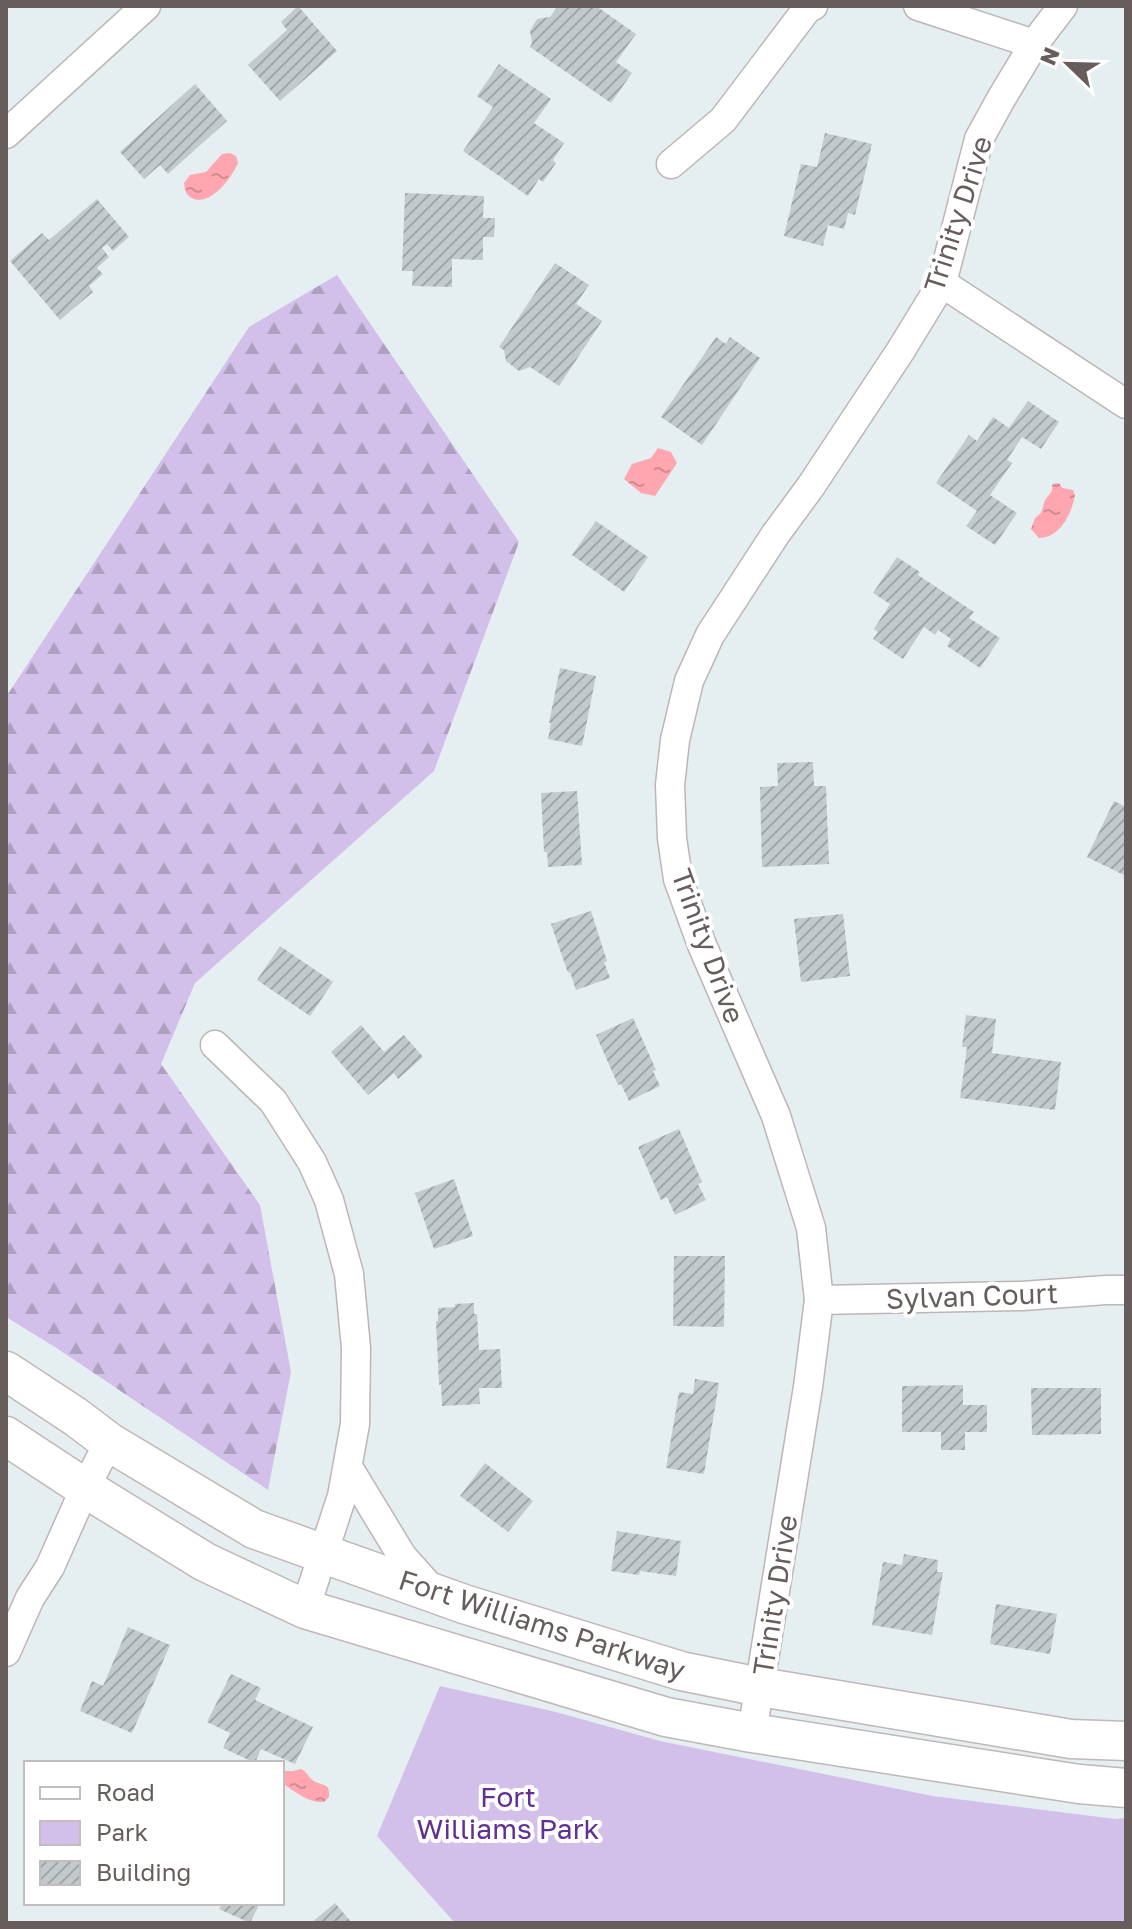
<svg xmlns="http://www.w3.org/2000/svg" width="1132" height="1929" viewBox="0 0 1132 1929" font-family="'Golos Text',sans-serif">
<defs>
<pattern id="forest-firs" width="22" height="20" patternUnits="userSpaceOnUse" patternTransform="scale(2)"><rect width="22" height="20" fill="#d3c0ea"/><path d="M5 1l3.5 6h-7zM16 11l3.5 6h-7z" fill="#af9fc1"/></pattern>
<pattern id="water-ripples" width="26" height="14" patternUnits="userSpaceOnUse" patternTransform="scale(2)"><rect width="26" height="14" fill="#ffa6b0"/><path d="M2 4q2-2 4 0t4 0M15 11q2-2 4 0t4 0" fill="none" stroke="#d28a92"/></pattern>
<pattern id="building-hatch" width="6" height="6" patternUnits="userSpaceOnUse" patternTransform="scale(2)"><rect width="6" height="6" fill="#c2cacc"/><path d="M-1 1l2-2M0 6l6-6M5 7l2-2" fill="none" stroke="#a1a7a9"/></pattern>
</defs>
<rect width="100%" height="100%" fill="#e5eef0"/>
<polygon fill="url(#forest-firs)" points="337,275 519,542 434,771 195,983 161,1064 260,1205 291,1372 268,1490 58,1349 6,1317 6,697 249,327"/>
<polygon fill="#d3c0ea" points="440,1686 556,1712 660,1741 933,1796 1115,1819 1126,1818 1126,1923 455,1923 377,1836"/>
<g fill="url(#water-ripples)">
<path d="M230,153l6,3 2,7c-6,14 -26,42 -44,36 -8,-3 -9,-8 -10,-16l6,-8 16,-3 16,-18z"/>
<polygon points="658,448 671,452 677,463 655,496 641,493 624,479 632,464 651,458"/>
<path d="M1056,483l4,1 2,4 11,2 2,5c-3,18 -15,43 -36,43l-8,-9 4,-11 6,-5 4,-13 7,-9v-6z"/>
<path d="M301,1769c7,3 7,9 13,12 10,6 16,1 15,16l-5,5c-15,1 -27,-9 -39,-17l-3,1v-15h11z"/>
</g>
<g fill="url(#building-hatch)">
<polygon points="298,6 337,51 280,101 248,65 287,30 281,22"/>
<polygon points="558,6 596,6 636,34 616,62 632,73 611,103 530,47 532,43 530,31 537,19 550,17"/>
<polygon points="499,64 551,99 534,123 564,143 553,160 556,163 543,182 539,179 528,196 463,151 493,107 477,96"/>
<polygon points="195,84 227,121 168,174 160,165 144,179 120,152"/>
<polygon points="825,133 872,144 855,215 848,213 844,229 828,225 823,246 784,236 801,164 817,167"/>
<polygon points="405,193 484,196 483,218 495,218 494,237 483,237 483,260 452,259 452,287 412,286 413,271 402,271"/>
<polygon points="97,199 129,237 113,251 107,244 102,248 109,257 97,268 103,274 89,286 93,292 60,320 10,261 42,233 49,240"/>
<polygon points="555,263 589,285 576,304 602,321 559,386 530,367 519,371 506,361 504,350 499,347"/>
<polygon points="716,337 726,344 730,337 760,358 702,445 661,417"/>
<polygon points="1028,401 1059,422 1041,449 1022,437 1007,460 1012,463 990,495 1017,513 995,545 966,526 977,511 936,483 969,435 977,441 993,417 1009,428"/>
<polygon points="596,521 648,557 624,592 572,555"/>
<polygon points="897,557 920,572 918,575 974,612 969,618 1000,638 980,668 947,646 951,639 938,630 935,635 924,627 903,659 873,639 878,632 874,629 890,604 873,593"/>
<polygon points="560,668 596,676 582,746 548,739 551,723 549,723"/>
<polygon points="813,762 814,786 826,786 829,864 762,867 760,787 778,786 777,763"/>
<polygon points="577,791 582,865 548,867 547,852 544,852 541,793"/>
<polygon points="1114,801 1126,807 1126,876 1087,857"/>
<polygon points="591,911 607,961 604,962 610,978 576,990 570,972 568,973 551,924"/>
<polygon points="843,914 850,976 801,982 794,919"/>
<polygon points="280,946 333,982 310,1016 257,980"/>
<polygon points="966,1015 996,1019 992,1053 1061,1062 1055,1110 960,1098 967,1047 962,1047"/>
<polygon points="633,1018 656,1070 653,1071 660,1086 629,1101 621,1084 618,1085 596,1035"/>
<polygon points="361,1025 384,1052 404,1035 423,1057 398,1079 394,1073 368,1095 331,1052"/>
<polygon points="679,1129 702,1182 698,1184 706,1200 675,1215 667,1197 661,1200 638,1147"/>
<polygon points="454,1179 473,1236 434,1249 415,1193"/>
<polygon points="674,1256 725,1256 724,1327 673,1326"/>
<polygon points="474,1303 474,1314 477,1314 479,1350 500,1349 502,1388 479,1388 480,1404 442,1406 441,1384 439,1385 436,1321 438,1321 438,1308 455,1307 455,1304"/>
<polygon points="695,1379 719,1383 704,1474 666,1468 679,1392 693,1394"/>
<polygon points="963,1385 963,1405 987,1405 987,1432 965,1432 965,1450 941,1450 941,1432 902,1432 902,1386"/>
<polygon points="1031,1388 1101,1388 1101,1434 1032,1435"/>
<polygon points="485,1463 533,1501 508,1532 460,1496"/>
<polygon points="617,1531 681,1541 676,1576 640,1571 639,1575 611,1571"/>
<polygon points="904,1554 938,1560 937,1572 943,1572 932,1635 872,1625 883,1562 902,1565"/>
<polygon points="996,1604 1057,1614 1050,1654 990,1644"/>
<polygon points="128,1627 170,1645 132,1733 80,1711 92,1681 103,1686"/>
<polygon points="231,1674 261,1688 255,1700 313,1727 295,1764 261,1749 255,1763 223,1748 230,1733 207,1722"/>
<polygon points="222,1903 260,1903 250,1923 219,1909"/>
<polygon points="335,1903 352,1923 311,1923"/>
</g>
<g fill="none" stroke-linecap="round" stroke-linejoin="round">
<g stroke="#bdb6b6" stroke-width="31">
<g id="street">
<polyline points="918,6 1034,44"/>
<polyline points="6,134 146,6"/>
<polyline points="671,164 723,120 807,9 813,6"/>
<polyline points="942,283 1126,404"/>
<polyline points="215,1045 273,1101 312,1162 329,1200 349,1274 356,1348 355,1424 342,1496 305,1609"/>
<polyline points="819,1300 1022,1296 1106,1290 1126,1290"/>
<polyline points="348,1467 402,1556 436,1594"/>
<polyline points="6,1652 30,1598 50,1567 85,1488 109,1442"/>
<polyline points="752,1733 808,1387 819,1300 811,1228 776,1116 702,945 678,879 672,838 670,785 675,740 689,681 710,635 775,535 811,486 901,350 942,283 979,139 1001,99 1034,44 1063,6"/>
</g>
</g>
<g stroke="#c0b7b6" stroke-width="41">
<g id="secondary">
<polyline points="6,1371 76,1417 109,1442 254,1529 464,1604 681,1671 760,1687 1071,1739 1126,1741"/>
<polyline points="6,1436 85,1488 205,1562 305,1609 666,1717 752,1733 1079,1784 1126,1788"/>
</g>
</g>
<use href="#street" stroke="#fff" stroke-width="28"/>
<use href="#secondary" stroke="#fff" stroke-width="38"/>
</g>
<g text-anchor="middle" stroke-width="8" stroke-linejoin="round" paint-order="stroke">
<g font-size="28" fill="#675d5d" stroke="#fff">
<text transform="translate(958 214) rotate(-72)" y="10">Trinity Drive</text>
<text transform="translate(708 946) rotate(70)" y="10">Trinity Drive</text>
<text transform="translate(972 1296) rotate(-2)" y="10">Sylvan Court</text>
<text transform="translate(775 1595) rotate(-81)" y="10">Trinity Drive</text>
<text transform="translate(542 1625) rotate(18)" y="10">Fort Williams Parkway</text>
</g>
<g font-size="28" fill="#613092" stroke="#fff">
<text x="508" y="1807">Fort<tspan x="508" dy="32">Williams Park</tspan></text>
</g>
</g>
<rect width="1132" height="1929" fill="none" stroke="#675d5d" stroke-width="16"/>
<rect x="24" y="1761" width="260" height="144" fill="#ffffff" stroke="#c2bebe" stroke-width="2"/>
<rect x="40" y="1787" width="40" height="12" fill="#ffffff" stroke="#c2bebe" stroke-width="2"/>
<text x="96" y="1801" font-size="24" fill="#675d5d">Road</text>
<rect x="40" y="1821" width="40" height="24" fill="#d3c0ea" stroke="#c2bebe" stroke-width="2"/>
<text x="96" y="1841" font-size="24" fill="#675d5d">Park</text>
<rect x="40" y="1861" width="40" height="24" fill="url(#building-hatch)" stroke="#c2bebe" stroke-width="2"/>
<text x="96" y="1881" font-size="24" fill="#675d5d">Building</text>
<g transform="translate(1068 64) rotate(293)" stroke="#ffffff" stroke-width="6" paint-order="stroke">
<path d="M0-6L14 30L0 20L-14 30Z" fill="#675d5d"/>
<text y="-12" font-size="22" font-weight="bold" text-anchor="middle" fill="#675d5d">N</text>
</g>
</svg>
